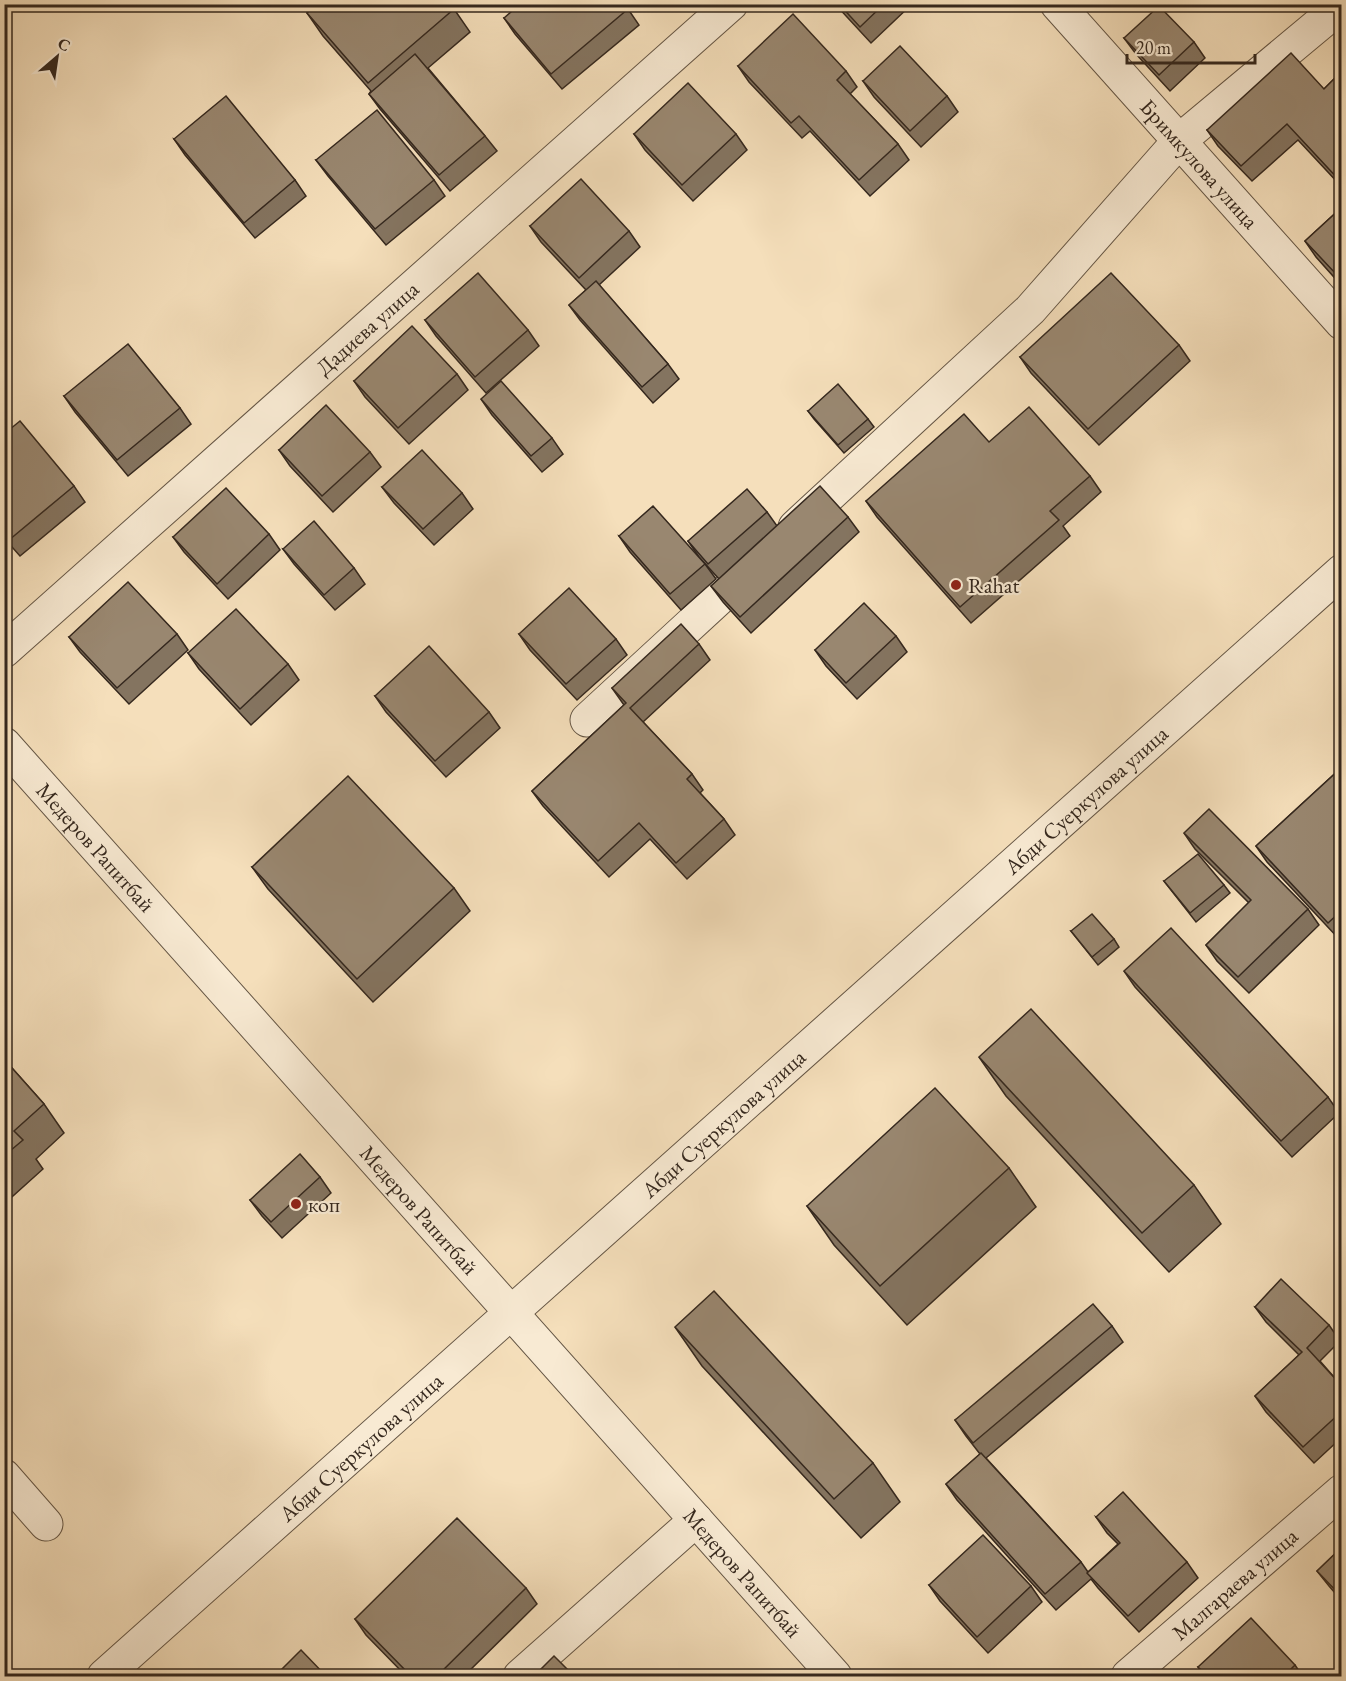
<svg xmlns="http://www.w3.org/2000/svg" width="1346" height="1681" viewBox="0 0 1346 1681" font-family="'EB Garamond',serif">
<rect width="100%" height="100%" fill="#f5dfbb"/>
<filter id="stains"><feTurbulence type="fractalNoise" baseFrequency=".00333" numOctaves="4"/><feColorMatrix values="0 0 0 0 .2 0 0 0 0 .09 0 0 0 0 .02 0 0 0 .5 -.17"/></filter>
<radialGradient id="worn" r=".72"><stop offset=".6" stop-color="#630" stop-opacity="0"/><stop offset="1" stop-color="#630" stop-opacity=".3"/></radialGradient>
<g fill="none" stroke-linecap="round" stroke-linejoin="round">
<g stroke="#655645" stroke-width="35">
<g id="minor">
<path id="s1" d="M1057,4l285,319"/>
<polyline points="795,527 1030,310 1179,141 1342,5"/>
<path id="s2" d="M4,651l727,-647"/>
<polyline points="587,720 753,567"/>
<path id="s3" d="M4,744l831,932"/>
<polyline points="4,1476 46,1524"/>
<path id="s4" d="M104,1676l1238,-1105"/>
<polyline points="520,1676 696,1520"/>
<path id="s5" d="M1128,1676l214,-185"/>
</g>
</g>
<use href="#minor" stroke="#f8ead3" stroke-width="33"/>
</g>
<g fill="#847460" stroke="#35281e" stroke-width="1.5">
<polygon points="835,4 912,4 871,43"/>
<polygon points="1121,4 1128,4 1124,8"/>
<polygon points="454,9 470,32 428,68 485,136 497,151 450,191 380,109 369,94 371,91 323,36 307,13"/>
<polygon points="628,9 639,25 562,89 515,34 504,18"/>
<polygon points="1124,38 1194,42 1205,58 1170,91 1136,54"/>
<polygon points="738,66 846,71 857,87 850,94 898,144 909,160 870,196 810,131 802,138 749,82"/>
<polygon points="1341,72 1341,186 1298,140 1252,181 1218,146 1207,130 1324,89"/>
<polygon points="863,81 947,96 958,112 921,147 874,97"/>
<polygon points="634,134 736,134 747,150 693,201 645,150"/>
<polygon points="174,139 295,180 306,196 255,238 185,155"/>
<polygon points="316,160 434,180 445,196 386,245 328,176"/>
<polygon points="1341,208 1341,285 1316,257 1305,241"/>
<polygon points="530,226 629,231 640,247 599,285 668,364 679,379 653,403 580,320 569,305 586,290 541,242"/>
<polygon points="425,320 528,330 539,346 486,393 436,336"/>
<polygon points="1179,345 1190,361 1099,445 1031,373 1020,357"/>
<polygon points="457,374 468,390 409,444 365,397 354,381"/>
<polygon points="64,396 180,408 191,424 128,476 75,412"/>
<polygon points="481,399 552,438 563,454 542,472 492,415"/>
<polygon points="808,411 868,419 874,427 844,453 814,419"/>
<polygon points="4,434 74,486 85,502 20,556 4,538"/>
<polygon points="989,442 1090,476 1101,492 1063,526 1070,536 971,623 877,517 866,501"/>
<polygon points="279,450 370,452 381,467 333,512 290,466"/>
<polygon points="382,487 462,493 473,509 434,545 394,503"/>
<polygon points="767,512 777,526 848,517 859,532 751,633 723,602 711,586 719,579 699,557 688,541"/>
<polygon points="269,534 280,550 228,599 184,552 173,537"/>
<polygon points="619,536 705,564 716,579 681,610 630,552"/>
<polygon points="283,549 354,568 365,584 335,610 294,564"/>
<polygon points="177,634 188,650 129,704 80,652 69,637"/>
<polygon points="519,634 616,639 627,655 577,700 530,650"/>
<polygon points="896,636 907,652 857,699 826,666 815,650"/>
<polygon points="699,644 710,660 643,722 692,774 703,790 700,793 724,819 735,835 687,879 650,839 609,877 543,806 532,791 624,705 612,688"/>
<polygon points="188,653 288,664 299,680 251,725 199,669"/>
<polygon points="375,696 489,712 500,728 446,777 386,712"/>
<polygon points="1341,768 1341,937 1339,939 1267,862 1256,846"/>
<polygon points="1184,833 1308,909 1319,925 1249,993 1217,961 1206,945 1249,903 1195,849"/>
<polygon points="252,867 454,888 470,911 373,1002 268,889"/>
<polygon points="1164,881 1224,885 1230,893 1196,922"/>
<polygon points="1071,931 1114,939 1119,947 1098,965"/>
<polygon points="1124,971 1328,1097 1339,1113 1292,1157 1135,987"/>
<polygon points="979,1057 1194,1185 1221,1224 1169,1272 1006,1096"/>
<polygon points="4,1059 44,1104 64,1133 36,1159 43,1169 4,1204"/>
<polygon points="1009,1168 1036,1207 907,1325 834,1245 807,1206"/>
<polygon points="320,1177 331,1193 282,1238 262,1216 250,1200"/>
<polygon points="1255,1307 1329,1325 1340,1341 1320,1361 1341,1385 1341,1438 1314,1463 1266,1412 1255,1396 1299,1355 1266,1322"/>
<polygon points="1112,1326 1123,1342 986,1458 1081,1562 1088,1572 1118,1544 1107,1533 1096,1517 1187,1562 1198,1578 1139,1632 1098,1588 1091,1579 1056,1610 957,1500 946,1484 980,1454 966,1436 955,1420"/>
<polygon points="675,1327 873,1463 900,1502 861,1538 702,1366"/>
<polygon points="1341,1548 1341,1600 1329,1586 1317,1571"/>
<polygon points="929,1585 1031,1586 1042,1602 988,1653 940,1601"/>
<polygon points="526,1588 537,1604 463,1677 407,1677 366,1635 355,1619"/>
<polygon points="1295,1665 1303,1677 1205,1677 1198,1667"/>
</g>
<g fill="#998770" stroke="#35281e" stroke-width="1.5">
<polygon points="317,4 449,4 454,9 368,83 307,13"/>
<polygon points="520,4 623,4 628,9 551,74 504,18"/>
<polygon points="839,4 884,4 860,27"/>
<polygon points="1159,6 1194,42 1159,75 1124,38"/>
<polygon points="793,14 846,71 837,80 898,144 859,180 799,116 791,123 738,66"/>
<polygon points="900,46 947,96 910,131 863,81"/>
<polygon points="1291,53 1324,89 1341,72 1341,182 1287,124 1241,166 1207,130"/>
<polygon points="415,54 485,136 439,175 369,94"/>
<polygon points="688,83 736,134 682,185 634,134"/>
<polygon points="226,96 295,180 244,223 174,139"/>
<polygon points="377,110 434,180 375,229 316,160"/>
<polygon points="581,179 629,231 579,278 530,226"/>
<polygon points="1341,208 1341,269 1336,274 1305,241"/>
<polygon points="478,273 528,330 475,377 425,320"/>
<polygon points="1111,273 1179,345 1088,429 1020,357"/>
<polygon points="596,281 668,364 642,387 569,305"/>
<polygon points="412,326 457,374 398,428 354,381"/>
<polygon points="128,344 180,408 117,460 64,396"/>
<polygon points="501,381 552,438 531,456 481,399"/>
<polygon points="838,384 868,419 838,445 808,411"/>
<polygon points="326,405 370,452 322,496 279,450"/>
<polygon points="1029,407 1090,476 1050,511 1059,520 960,607 866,501 964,414 989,442"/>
<polygon points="20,421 74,486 9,540 4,535 4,434"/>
<polygon points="422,450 462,493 423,529 382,487"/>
<polygon points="820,486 848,517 740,617 711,586"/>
<polygon points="226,488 269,534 217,584 173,537"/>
<polygon points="747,489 767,512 708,564 688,541"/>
<polygon points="653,506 705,564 670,594 619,536"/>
<polygon points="314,521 354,568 324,595 283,549"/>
<polygon points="128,582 177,634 117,688 69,637"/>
<polygon points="569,588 616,639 566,684 519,634"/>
<polygon points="864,603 896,636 846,683 815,650"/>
<polygon points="236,609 288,664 240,709 188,653"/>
<polygon points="681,624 699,644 630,708 692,774 687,779 724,819 676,863 639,823 598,861 532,791 626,703 612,688"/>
<polygon points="429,646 489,712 435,761 375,696"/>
<polygon points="1341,768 1341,911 1328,923 1256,846"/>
<polygon points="348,776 454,888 357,979 252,867"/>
<polygon points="1209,809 1308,909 1238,977 1206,945 1251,900 1184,833"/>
<polygon points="1198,854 1224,885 1190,913 1164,881"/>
<polygon points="1092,914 1114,939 1092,957 1071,931"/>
<polygon points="1171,928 1328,1097 1281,1141 1124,971"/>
<polygon points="1031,1009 1194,1185 1142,1233 979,1057"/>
<polygon points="4,1059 44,1104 14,1131 23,1140 4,1156"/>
<polygon points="935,1088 1009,1168 880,1286 807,1206"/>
<polygon points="300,1154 320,1177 271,1222 250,1200"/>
<polygon points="1281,1279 1329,1325 1307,1348 1341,1385 1341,1412 1303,1447 1255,1396 1302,1352 1255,1307"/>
<polygon points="714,1291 873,1463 834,1499 675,1327"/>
<polygon points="1093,1304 1112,1326 973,1443 955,1420"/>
<polygon points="981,1453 1081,1562 1045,1594 946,1484"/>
<polygon points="1123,1492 1187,1562 1128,1616 1087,1573 1120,1543 1096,1517"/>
<polygon points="457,1518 526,1588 436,1677 412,1677 355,1619"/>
<polygon points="983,1535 1031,1586 977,1637 929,1585"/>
<polygon points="1341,1548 1341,1596 1317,1571"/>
<polygon points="1251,1618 1295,1665 1283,1677 1208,1677 1198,1667"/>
<polygon points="301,1650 327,1677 274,1677"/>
<polygon points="554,1656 575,1677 533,1677"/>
</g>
<g fill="#8f2418" stroke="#f8ead3" stroke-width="2">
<circle cx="956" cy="585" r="6"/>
<circle cx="296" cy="1204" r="6"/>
</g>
<g text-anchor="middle" stroke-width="4.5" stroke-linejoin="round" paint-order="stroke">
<g font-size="22" fill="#35281e" stroke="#f8ead3">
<text dy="8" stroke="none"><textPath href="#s1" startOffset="214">Бримкулова улица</textPath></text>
<text dy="8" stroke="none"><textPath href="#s2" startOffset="486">Дадиева улица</textPath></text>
<text dy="8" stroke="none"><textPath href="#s4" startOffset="1316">Абди Суеркулова улица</textPath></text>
<text dy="8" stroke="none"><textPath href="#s3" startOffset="138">Медеров Рапитбай</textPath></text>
<text dy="8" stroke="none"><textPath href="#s4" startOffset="830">Абди Суеркулова улица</textPath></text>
<text dy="8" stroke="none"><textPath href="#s3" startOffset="624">Медеров Рапитбай</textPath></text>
<text dy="8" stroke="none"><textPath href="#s4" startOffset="344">Абди Суеркулова улица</textPath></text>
<text dy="8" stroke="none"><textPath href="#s3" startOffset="1110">Медеров Рапитбай</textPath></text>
<text dy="8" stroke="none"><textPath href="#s5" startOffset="141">Малгараева улица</textPath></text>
</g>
<g font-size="22" fill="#35281e" stroke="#f8ead3" text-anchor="start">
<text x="968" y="593">Rahat</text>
<text x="308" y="1212">коп</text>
</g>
</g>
<rect width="1346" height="1681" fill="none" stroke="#f5dfbb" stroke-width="24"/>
<rect x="6" y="6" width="1334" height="1669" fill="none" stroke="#35281e" stroke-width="3"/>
<rect x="12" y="12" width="1322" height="1657" fill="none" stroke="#35281e" stroke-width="1.5"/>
<g transform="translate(57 57) rotate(29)" stroke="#f8ead3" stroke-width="4.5" paint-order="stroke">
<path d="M0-4.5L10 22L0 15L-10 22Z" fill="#35281e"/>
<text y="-9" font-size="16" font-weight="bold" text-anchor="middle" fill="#35281e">С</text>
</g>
<path d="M1127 54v9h128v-9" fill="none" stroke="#35281e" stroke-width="3"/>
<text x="1136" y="54" font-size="18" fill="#35281e" stroke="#f8ead3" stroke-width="4.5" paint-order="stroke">20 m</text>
<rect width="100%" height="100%" filter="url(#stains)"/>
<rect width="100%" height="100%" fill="url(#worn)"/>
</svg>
